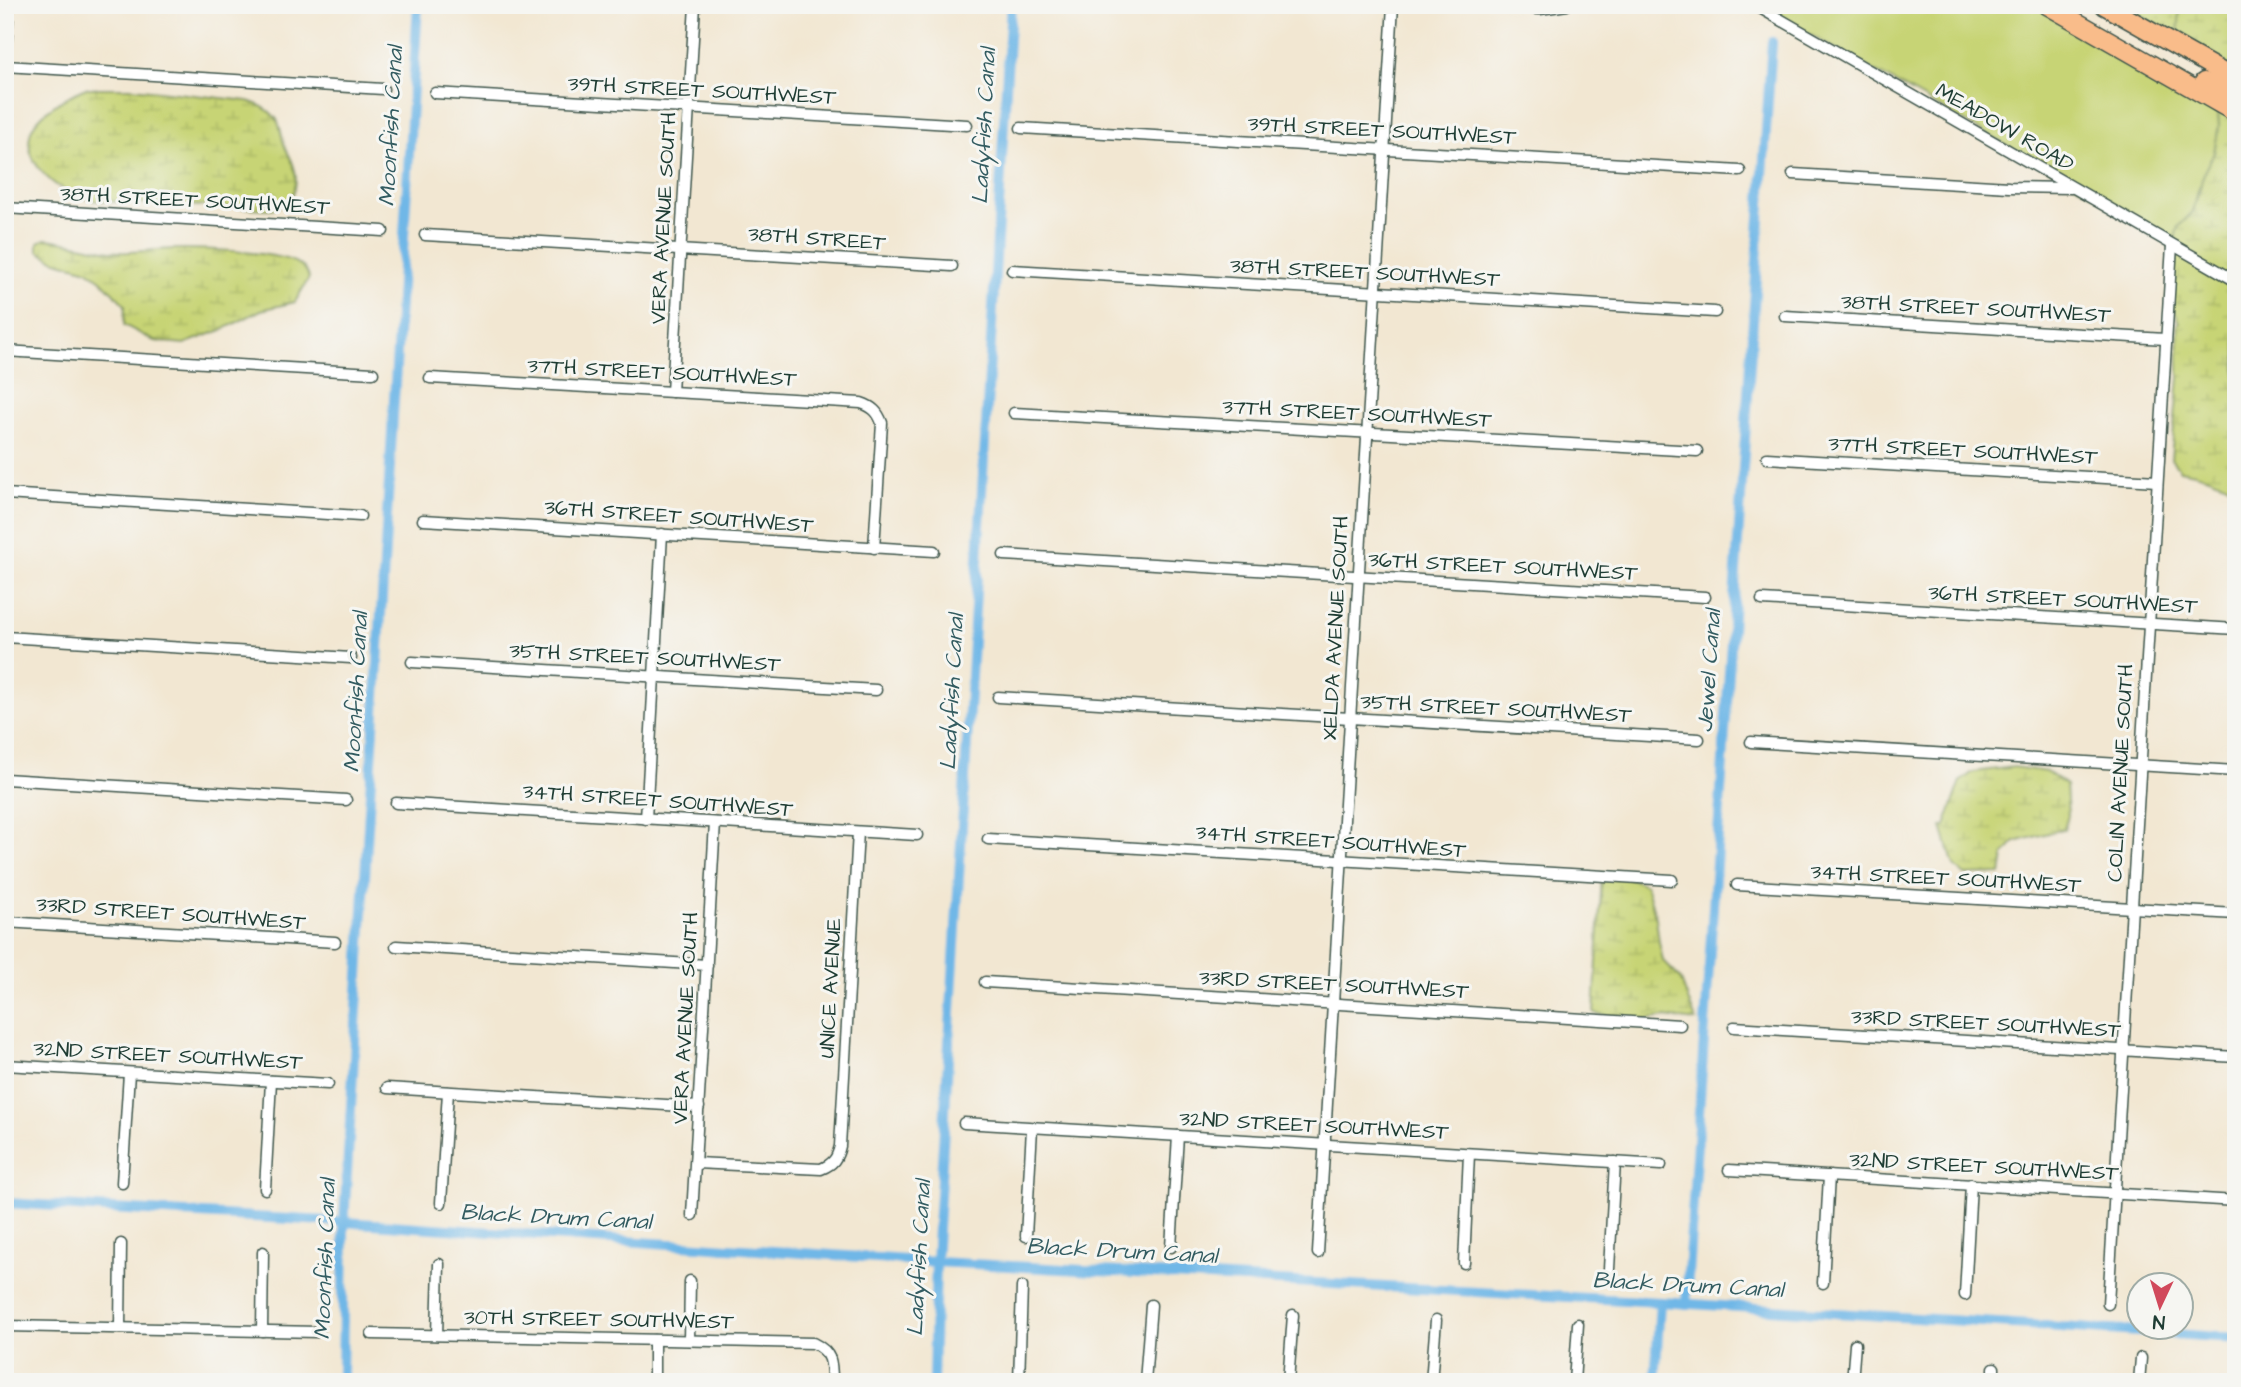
<svg xmlns="http://www.w3.org/2000/svg" width="2241" height="1387" viewBox="0 0 2241 1387" font-family="'Architects Daughter',sans-serif">
<defs>
<pattern id="wetland-marsh" width="20" height="14" patternUnits="userSpaceOnUse" patternTransform="scale(1.75)"><rect width="20" height="14" fill="#c7d475"/><path d="M1 5h8M5 5V1M11 12h8M15 12V8" fill="none" stroke="#aab766"/></pattern>
<pattern id="park-dots" width="8" height="8" patternUnits="userSpaceOnUse" patternTransform="scale(1.75)"><rect width="8" height="8" fill="#c7d475"/><path d="M2 2h.1M6 6h.1" fill="none" stroke="#aab766" stroke-width="1.8" stroke-linecap="round"/></pattern>
</defs>
<rect width="100%" height="100%" fill="#f6f6f2"/>
<filter id="ink" filterUnits="userSpaceOnUse"><feTurbulence type="fractalNoise" baseFrequency=".0143" numOctaves="2"/><feDisplacementMap in="SourceGraphic" scale="14" xChannelSelector="R" yChannelSelector="G"/><feConvolveMatrix kernelMatrix="1 2 1 2 8 2 1 2 1" color-interpolation-filters="sRGB"/></filter>
<filter id="wash" filterUnits="userSpaceOnUse"><feTurbulence type="fractalNoise" baseFrequency=".00686" numOctaves="4" result="noise"/><feDisplacementMap in="SourceGraphic" scale="28" xChannelSelector="R" yChannelSelector="G"/><feGaussianBlur stdDeviation="1.57" result="paint"/><feColorMatrix in="noise" values="0 0 0 0 0 0 0 0 0 0 0 0 0 0 0 0 0 1.4 0 .05"/><feComposite in="paint" operator="in"/></filter>
<g filter="url(#wash)">
<rect width="100%" height="100%" fill="#f2e7d2"/>
<polygon fill="#c7d475" stroke="#738854" stroke-width="2" points="1757,5 2035,5 2218,109 2219,126 2214,153 2198,191 2193,212 2178,227 2175,240"/>
<g fill="url(#wetland-marsh)" stroke="#738854" stroke-width="2">
<polygon points="2125,5 2236,5 2236,70 2218,63"/>
<path d="M86,88h46l116,13c11,4 20,7 28,17 5,8 5,17 8,26 2,6 5,10 7,15 10,23 5,47 -22,50l-172,-8c-7,-1 -15,-3 -21,-5 -26,-10 -59,-41 -42,-71 9,-15 37,-31 52,-37z"/>
<path d="M2218,109l18,10v370c-17,-10 -37,-16 -56,-19l-9,-11 8,-81 -1,-54 2,-2 -11,-20 4,-55 5,-20 15,-15 12,-42 9,-17 5,-27z"/>
<path d="M45,239c25,2 49,11 74,13 13,1 25,-1 37,-2 28,-2 130,-1 148,18 3,3 4,7 5,10l-14,24 -34,8 -37,19 -40,15 -30,-3 -30,-16 1,-20 -24,-25 -14,-10 -33,-10 -16,-9v-8z"/>
<polygon points="2014,767 2047,772 2066,785 2068,816 2064,829 2015,842 2004,856 2001,874 1965,875 1954,866 1942,827 1945,826 1961,781 1973,772"/>
<polygon points="1602,874 1619,874 1646,885 1656,918 1659,942 1663,961 1680,978 1696,1021 1666,1017 1636,1021 1594,1013"/>
</g>
<polygon fill="url(#park-dots)" stroke="#738854" stroke-width="2" points="2121,5 2180,5 2178,38"/>
<g fill="none" stroke-linecap="round" stroke-linejoin="round">
<g stroke="#70b7e7" stroke-width="10">
<polyline points="5,1203 344,1222 936,1262 1660,1302 2236,1338"/>
<polyline points="1686,1304 1772,42"/>
<polyline points="342,1382 344,1222 418,5"/>
<polyline points="933,1382 936,1262 1011,5"/>
<polyline points="1655,1382 1660,1302"/>
</g>
</g>
</g>
<g filter="url(#ink)">
<g fill="none" stroke-linecap="round" stroke-linejoin="round">
<g stroke="#3f564c" stroke-width="13">
<g id="street">
<polyline points="1468,5 1540,9 1567,5"/>
<polyline points="1755,5 2236,281"/>
<polyline points="5,65 9,5"/>
<polyline points="5,66 383,89"/>
<polyline points="435,93 967,125"/>
<polyline points="1021,128 1740,171"/>
<polyline points="1793,174 2009,187 2071,188"/>
<polyline points="5,208 383,231"/>
<polyline points="425,235 952,266"/>
<polyline points="1012,270 1715,312"/>
<polyline points="1785,316 2165,339"/>
<polyline points="5,351 373,373"/>
<path d="M430,378l431,25c12,4 17,9 21,20l-8,125"/>
<polyline points="672,392 695,5"/>
<polyline points="1014,413 1697,451"/>
<polyline points="1767,458 2157,481"/>
<polyline points="5,494 360,516"/>
<polyline points="423,520 934,551"/>
<polyline points="1004,555 1705,597"/>
<polyline points="1762,600 2236,629"/>
<polyline points="5,637 351,658"/>
<polyline points="412,662 876,690"/>
<polyline points="998,697 1699,739"/>
<polyline points="1751,742 2236,771"/>
<polyline points="5,779 346,800"/>
<polyline points="396,803 917,835"/>
<polyline points="646,819 662,534"/>
<polyline points="988,839 1672,880"/>
<polyline points="1737,885 2236,914"/>
<polyline points="5,922 335,942"/>
<polyline points="396,946 707,965"/>
<polyline points="985,982 1680,1025"/>
<polyline points="1734,1027 2236,1057"/>
<polyline points="5,1065 328,1084"/>
<polyline points="387,1088 699,1107"/>
<polyline points="964,1123 1661,1165"/>
<path d="M696,1163l125,6c12,-5 16,-10 19,-23l18,-314"/>
<polyline points="1729,1170 2236,1201"/>
<polyline points="122,1183 129,1073"/>
<polyline points="265,1189 271,1081"/>
<polyline points="441,1203 448,1092"/>
<polyline points="692,1215 715,823"/>
<polyline points="1026,1236 1032,1128"/>
<polyline points="1171,1247 1178,1136"/>
<polyline points="1318,1253 1393,5"/>
<polyline points="1464,1263 1469,1154"/>
<polyline points="1609,1269 1615,1162"/>
<polyline points="1823,1283 1829,1176"/>
<polyline points="1965,1295 1971,1184"/>
<polyline points="2108,1304 2172,245"/>
<polyline points="5,1326 318,1332"/>
<polyline points="120,1328 121,1244"/>
<polyline points="262,1331 263,1252"/>
<path d="M372,1334l441,9c19,9 19,19 19,39"/>
<polyline points="437,1335 439,1264"/>
<polyline points="654,1340 654,1382"/>
<polyline points="689,1340 690,1281"/>
<polyline points="1019,1382 1022,1287"/>
<polyline points="1145,1382 1151,1305"/>
<polyline points="1288,1382 1293,1315"/>
<polyline points="1431,1382 1436,1320"/>
<polyline points="1574,1382 1578,1324"/>
<polyline points="1852,1382 1855,1344"/>
<polyline points="1994,1382 1994,1368"/>
<polyline points="2139,1382 2141,1358"/>
</g>
</g>
<g stroke="#3f564c" stroke-width="21">
<g id="highway">
<polyline points="2047,5 2236,113"/>
<polyline points="2104,5 2236,80"/>
<polyline points="2204,82 2236,95"/>
</g>
</g>
<use href="#street" stroke="#fff" stroke-width="10"/>
<use href="#highway" stroke="#f9bc8a" stroke-width="18"/>
</g>
</g>
<g text-anchor="middle" stroke-width="6" stroke-linejoin="round" paint-order="stroke">
<g font-size="21" fill="#1f3d34" stroke="#f6f6f2">
<text transform="translate(702 90) rotate(3)" y="7">39TH STREET SOUTHWEST</text>
<text transform="translate(2005 127) rotate(30)" y="7">MEADOW ROAD</text>
<text transform="translate(1382 130) rotate(3)" y="7">39TH STREET SOUTHWEST</text>
<text transform="translate(195 200) rotate(3)" y="7">38TH STREET SOUTHWEST</text>
<text transform="translate(663 218) rotate(-87)" y="7">VERA AVENUE SOUTH</text>
<text transform="translate(817 238) rotate(4)" y="7">38TH STREET</text>
<text transform="translate(1365 272) rotate(3)" y="7">38TH STREET SOUTHWEST</text>
<text transform="translate(1976 308) rotate(3)" y="7">38TH STREET SOUTHWEST</text>
<text transform="translate(662 372) rotate(3)" y="7">37TH STREET SOUTHWEST</text>
<text transform="translate(1357 413) rotate(3)" y="7">37TH STREET SOUTHWEST</text>
<text transform="translate(1963 450) rotate(3)" y="7">37TH STREET SOUTHWEST</text>
<text transform="translate(679 516) rotate(4)" y="7">36TH STREET SOUTHWEST</text>
<text transform="translate(1503 566) rotate(3)" y="7">36TH STREET SOUTHWEST</text>
<text transform="translate(2063 599) rotate(3)" y="7">36TH STREET SOUTHWEST</text>
<text transform="translate(1335 628) rotate(-87)" y="7">XELDA AVENUE SOUTH</text>
<text transform="translate(645 657) rotate(3)" y="7">35TH STREET SOUTHWEST</text>
<text transform="translate(1496 708) rotate(3)" y="7">35TH STREET SOUTHWEST</text>
<text transform="translate(2120 773) rotate(-87)" y="7">COLIN AVENUE SOUTH</text>
<text transform="translate(658 800) rotate(4)" y="7">34TH STREET SOUTHWEST</text>
<text transform="translate(1331 841) rotate(4)" y="7">34TH STREET SOUTHWEST</text>
<text transform="translate(1946 878) rotate(3)" y="7">34TH STREET SOUTHWEST</text>
<text transform="translate(171 913) rotate(4)" y="7">33RD STREET SOUTHWEST</text>
<text transform="translate(1334 984) rotate(3)" y="7">33RD STREET SOUTHWEST</text>
<text transform="translate(830 988) rotate(-87)" y="7">UNICE AVENUE</text>
<text transform="translate(685 1018) rotate(-87)" y="7">VERA AVENUE SOUTH</text>
<text transform="translate(1986 1023) rotate(3)" y="7">33RD STREET SOUTHWEST</text>
<text transform="translate(168 1055) rotate(3)" y="7">32ND STREET SOUTHWEST</text>
<text transform="translate(1314 1125) rotate(3)" y="7">32ND STREET SOUTHWEST</text>
<text transform="translate(1984 1166) rotate(3)" y="7">32ND STREET SOUTHWEST</text>
<text transform="translate(599 1319) rotate(1)" y="7">30TH STREET SOUTHWEST</text>
</g>
<g font-size="23" font-style="italic" fill="#335c61" stroke="#f6f6f2">
<text transform="translate(390 126) rotate(-87)" y="8">Moonfish Canal</text>
<text transform="translate(983 126) rotate(-87)" y="8">Ladyfish Canal</text>
<text transform="translate(1708 671) rotate(-86)" y="8">Jewel Canal</text>
<text transform="translate(355 692) rotate(-87)" y="8">Moonfish Canal</text>
<text transform="translate(951 692) rotate(-87)" y="8">Ladyfish Canal</text>
<text transform="translate(556 1216) rotate(3)" y="8">Black Drum Canal</text>
<text transform="translate(1122 1250) rotate(3)" y="8">Black Drum Canal</text>
<text transform="translate(918 1258) rotate(-87)" y="8">Ladyfish Canal</text>
<text transform="translate(324 1259) rotate(-88)" y="8">Moonfish Canal</text>
<text transform="translate(1688 1284) rotate(3)" y="8">Black Drum Canal</text>
</g>
</g>
<rect width="2241" height="1387" fill="none" stroke="#f6f6f2" stroke-width="28"/>
<g transform="translate(2160 1306) rotate(184)"><circle r="33" fill="#f6f6f2" stroke="#a0aca6" stroke-width="2"/>
<path d="M0-5L12 26L0 18L-12 26Z" fill="#d1495b"/>
<text y="-10" font-size="19" font-weight="bold" text-anchor="middle" fill="#1f3d34">N</text>
</g>
</svg>
